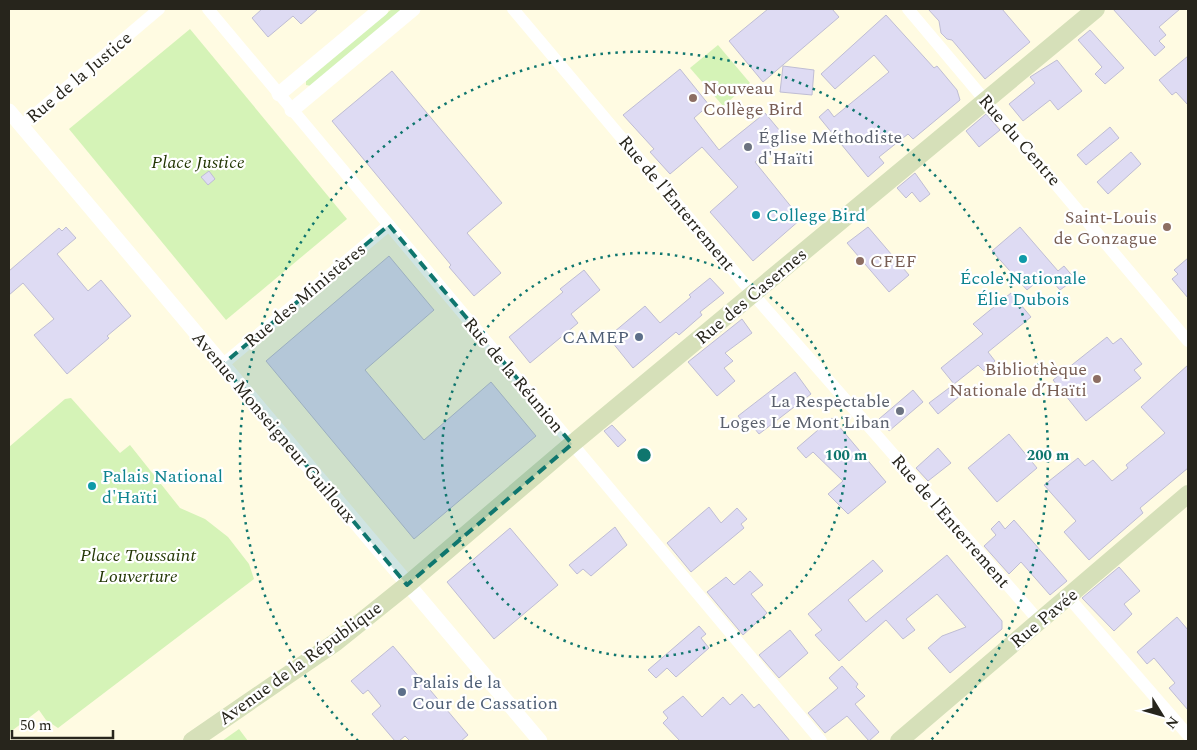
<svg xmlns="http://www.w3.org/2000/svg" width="1197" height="750" viewBox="0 0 1197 750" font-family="Spectral,serif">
<rect width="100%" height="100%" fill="#fffbe2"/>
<g fill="#d5f3b7">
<polygon points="392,9 403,9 311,86 306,85 306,80"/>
<polygon points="190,29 347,219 226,320 69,129"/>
<polygon points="718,45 750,83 723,106 690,68"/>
<polygon points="71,398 120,453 130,445 180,508 205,519 228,537 249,564 254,579 58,728 46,720 39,710 9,733 9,447 65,399"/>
<polygon points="239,729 248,741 222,741"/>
</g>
<g fill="#dedbf3" stroke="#bfbdd4">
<polygon points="262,9 318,9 301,24 293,16 268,37 252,18"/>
<polygon points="768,9 832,9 839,17 763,82 729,41"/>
<polygon points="928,9 1002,9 1030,42 985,79 952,40 947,39 941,33 939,21"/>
<polygon points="1113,9 1180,9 1159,27 1166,35 1159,41 1165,47 1155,56"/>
<polygon points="886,15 934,68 937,66 957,90 960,100 913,139 908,134 879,157 884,163 868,177 819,117 828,109 834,117 889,72 874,55 835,89 821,74"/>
<polygon points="1090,30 1124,68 1105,84 1095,74 1102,67 1078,40"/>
<polygon points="1188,56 1188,105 1176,92 1172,95 1159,80"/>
<polygon points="1057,60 1082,91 1058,110 1050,100 1023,121 1009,104 1035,83 1030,77"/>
<polygon points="783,66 814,70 812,95 780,92"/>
<polygon points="680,69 709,105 694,118 719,150 765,113 785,137 755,162 801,219 753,261 710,212 738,187 702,147 670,174 650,152 654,149 623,115"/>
<polygon points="392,71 502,203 467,233 501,273 474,296 449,267 451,265 332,121"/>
<polygon points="986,114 1000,130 979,147 966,131"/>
<polygon points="1110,127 1119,138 1086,165 1077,155"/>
<polygon points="1131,152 1141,164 1108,194 1097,182"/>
<polygon points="209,171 215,179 208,185 201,177"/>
<polygon points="915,173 930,194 920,202 912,192 906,198 897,188"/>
<polygon points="66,227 76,238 57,254 88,291 101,280 131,316 107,336 109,338 67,374 34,335 54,319 23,283 9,295 9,271 59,228 62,231"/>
<polygon points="868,227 909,275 889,292 847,243"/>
<polygon points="1020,227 1058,271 1064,266 1075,279 1060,290 1046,274 1027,290 992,251"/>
<polygon points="389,256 434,310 365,370 424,440 491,382 536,436 414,539 266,361"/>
<polygon points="1188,258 1188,298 1172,279 1178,274 1174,270"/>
<polygon points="584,270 600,290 571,314 578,323 530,363 509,337 563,292 560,289"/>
<polygon points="710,278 724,293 700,312 702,315 679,335 676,332 633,368 608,337 645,306 660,323 691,297 689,295"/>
<polygon points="1011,293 1031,317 988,352 995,361 984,371 978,365 954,384 941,368 983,334 973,324"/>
<polygon points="742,319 752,333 725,353 733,361 724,368 735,381 717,396 688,362"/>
<polygon points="1107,337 1113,344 1121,338 1142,364 1134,370 1141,378 1086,421 1053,380"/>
<polygon points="1188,365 1188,468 1140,508 1143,513 1089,560 1064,532 1076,521 1044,485 1078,458 1085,466 1093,460 1112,481 1128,468 1126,465 1165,433 1141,407"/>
<polygon points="795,372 811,394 759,434 750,423 746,426 738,416"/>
<polygon points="953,385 961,395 938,414 929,403"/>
<polygon points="913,390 923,402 889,431 879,419"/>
<polygon points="832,418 886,482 848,514 828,494 843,481 813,452 806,458 797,448"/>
<polygon points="612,425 626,440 618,447 604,431"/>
<polygon points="1009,434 1037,468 997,502 968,468"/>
<polygon points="938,448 951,463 928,481 916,468"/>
<polygon points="709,507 721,523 737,508 747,519 741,524 744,528 691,572 667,543"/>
<polygon points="1014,520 1067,581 1050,595 1021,562 1009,574 984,546 996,535 991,529 999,521 1005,529"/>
<polygon points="615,527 627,545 591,576 583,569 577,574 569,565"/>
<polygon points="510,528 558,585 494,639 447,582"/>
<polygon points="947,555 1002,621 1002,629 950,673 928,648 942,636 966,627 937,594 906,619 915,630 903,639 886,620 839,661 815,635 822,630 808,614 873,560 883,571 848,600 866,622"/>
<polygon points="1119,567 1140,591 1124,604 1132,614 1114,631 1082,598"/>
<polygon points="750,571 763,585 751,594 767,613 743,635 707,592 726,577 734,585"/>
<polygon points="1177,617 1188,630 1188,710 1169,688 1175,683 1154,658 1147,664 1137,652"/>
<polygon points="699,626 706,634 701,638 709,648 676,677 667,668 656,678 648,670"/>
<polygon points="790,630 808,653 779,678 759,655"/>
<polygon points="393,646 468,735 461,741 410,741 405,736 399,741 395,741 372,714 381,706 368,690 363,694 351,681"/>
<polygon points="842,666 858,684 856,687 865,696 855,704 879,732 869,741 847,716 825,733 808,713 838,688 829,678"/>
<polygon points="742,694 754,708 759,704 790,741 680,741 663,723 668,718 663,712 683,696 702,717 723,697 730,705"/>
</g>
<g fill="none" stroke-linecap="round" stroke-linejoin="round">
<g stroke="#fff" stroke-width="12">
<polyline points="208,9 821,741"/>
<polyline points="513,9 753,294 1040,622"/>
<polyline points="908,9 1188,341"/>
<polyline points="21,126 159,9"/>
<polyline points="222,365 389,225"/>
<polyline points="1069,598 1188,735"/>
</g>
<g stroke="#fff" stroke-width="15">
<polyline points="279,94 381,9"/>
<polyline points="292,110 413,9"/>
<polyline points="9,111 540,741"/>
</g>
<g stroke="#d6e0b9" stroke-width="18">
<polyline points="192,741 336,642 407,585 572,444 1096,9"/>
<polyline points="899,741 1188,494"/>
</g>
</g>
<path fill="#0f766e" fill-opacity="0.2" stroke="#0f766e" stroke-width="4" stroke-dasharray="10 6" stroke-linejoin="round" d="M389,225l183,219 -165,141 -185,-220z"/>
<g fill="none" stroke="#0f766e" stroke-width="2.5" stroke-dasharray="2.5 5">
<circle cx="644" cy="455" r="202"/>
<path d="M358 741A404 404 0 1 1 930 741"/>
</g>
<g fill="#8d6e63" stroke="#fff" stroke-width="2">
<circle cx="693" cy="98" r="5"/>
<circle cx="1167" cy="227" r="5"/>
<circle cx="860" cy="261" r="5"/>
<circle cx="1097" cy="379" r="5"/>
</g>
<g fill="#6b7280" stroke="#fff" stroke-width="2">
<circle cx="748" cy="147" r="5"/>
<circle cx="900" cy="411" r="5"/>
</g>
<g fill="#0f9aa8" stroke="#fff" stroke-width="2">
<circle cx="756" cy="215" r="5"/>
<circle cx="1023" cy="259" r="5"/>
<circle cx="92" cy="486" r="5"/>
</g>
<g fill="#5c6f8a" stroke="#fff" stroke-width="2">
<circle cx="639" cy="337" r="5"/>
<circle cx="402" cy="692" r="5"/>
</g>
<g text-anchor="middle" stroke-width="4.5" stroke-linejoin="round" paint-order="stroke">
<g font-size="18" fill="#27251c" stroke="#fff">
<text transform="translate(79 77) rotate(-40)" y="6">Rue de la Justice</text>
<text transform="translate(1020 140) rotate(49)" y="6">Rue du Centre</text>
<text transform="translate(677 203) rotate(50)" y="6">Rue de l'Enterrement</text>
<text transform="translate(305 295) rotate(-40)" y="6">Rue des Ministères</text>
<text transform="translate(751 296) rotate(-40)" y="6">Rue des Casernes</text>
<text transform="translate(514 375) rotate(50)" y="6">Rue de la Réunion</text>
<text transform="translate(274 427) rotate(50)" y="6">Avenue Monseigneur Guilloux</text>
<text transform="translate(951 521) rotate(49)" y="6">Rue de l'Enterrement</text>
<text transform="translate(1044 618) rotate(-40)" y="6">Rue Pavée</text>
<text transform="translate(300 663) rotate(-36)" y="6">Avenue de la République</text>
</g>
<g font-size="18" fill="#785e54" stroke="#fff" text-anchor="start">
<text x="703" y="94">Nouveau<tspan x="703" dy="21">Collège Bird</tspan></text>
<text x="1157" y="223" text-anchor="end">Saint-Louis<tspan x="1157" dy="21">de Gonzague</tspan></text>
<text x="870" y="267">CFEF</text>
<text x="1087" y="375" text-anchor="end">Bibliothèque<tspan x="1087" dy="21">Nationale d’Haïti</tspan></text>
</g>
<g font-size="18" fill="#5b616d" stroke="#fff" text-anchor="start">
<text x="758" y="143">Église Méthodiste<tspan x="758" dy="21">d'Haïti</tspan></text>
<text x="890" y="407" text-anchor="end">La Respectable<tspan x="890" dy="21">Loges Le Mont Liban</tspan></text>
</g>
<g font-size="18" font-style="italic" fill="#233704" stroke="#fff">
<text x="198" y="168">Place Justice</text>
<text x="138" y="561">Place Toussaint<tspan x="138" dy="21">Louverture</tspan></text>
</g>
<g font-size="18" fill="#0d838f" stroke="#fff" text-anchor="start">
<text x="766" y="221">College Bird</text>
<text x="1023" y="284" text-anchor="middle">École Nationale<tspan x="1023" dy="21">Élie Dubois</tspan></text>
<text x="102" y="482">Palais National<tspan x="102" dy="21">d'Haïti</tspan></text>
</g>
<g font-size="18" fill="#4e5e75" stroke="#fff" text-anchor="end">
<text x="629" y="343">CAMEP</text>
<text x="412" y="688" text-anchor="start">Palais de la<tspan x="412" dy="21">Cour de Cassation</tspan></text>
</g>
</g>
<circle cx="644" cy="455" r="8" fill="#0f766e" stroke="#fff" stroke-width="2.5"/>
<g font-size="15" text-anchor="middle" font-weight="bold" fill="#0f766e" stroke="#fff" stroke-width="4.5" stroke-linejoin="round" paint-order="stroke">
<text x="846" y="460">100 m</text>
<text x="1048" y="460">200 m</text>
</g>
<rect width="1197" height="750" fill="none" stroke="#27251c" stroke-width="20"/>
<g transform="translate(1162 715) rotate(127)" stroke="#ffffff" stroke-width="4" paint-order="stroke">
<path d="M0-4L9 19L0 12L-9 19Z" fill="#27251c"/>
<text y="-8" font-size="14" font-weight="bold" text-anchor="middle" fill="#27251c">N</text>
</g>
<path d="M12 730v8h101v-8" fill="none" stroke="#27251c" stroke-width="2.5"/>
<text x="20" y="730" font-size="15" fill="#27251c" stroke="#ffffff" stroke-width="4" paint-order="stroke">50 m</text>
</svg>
